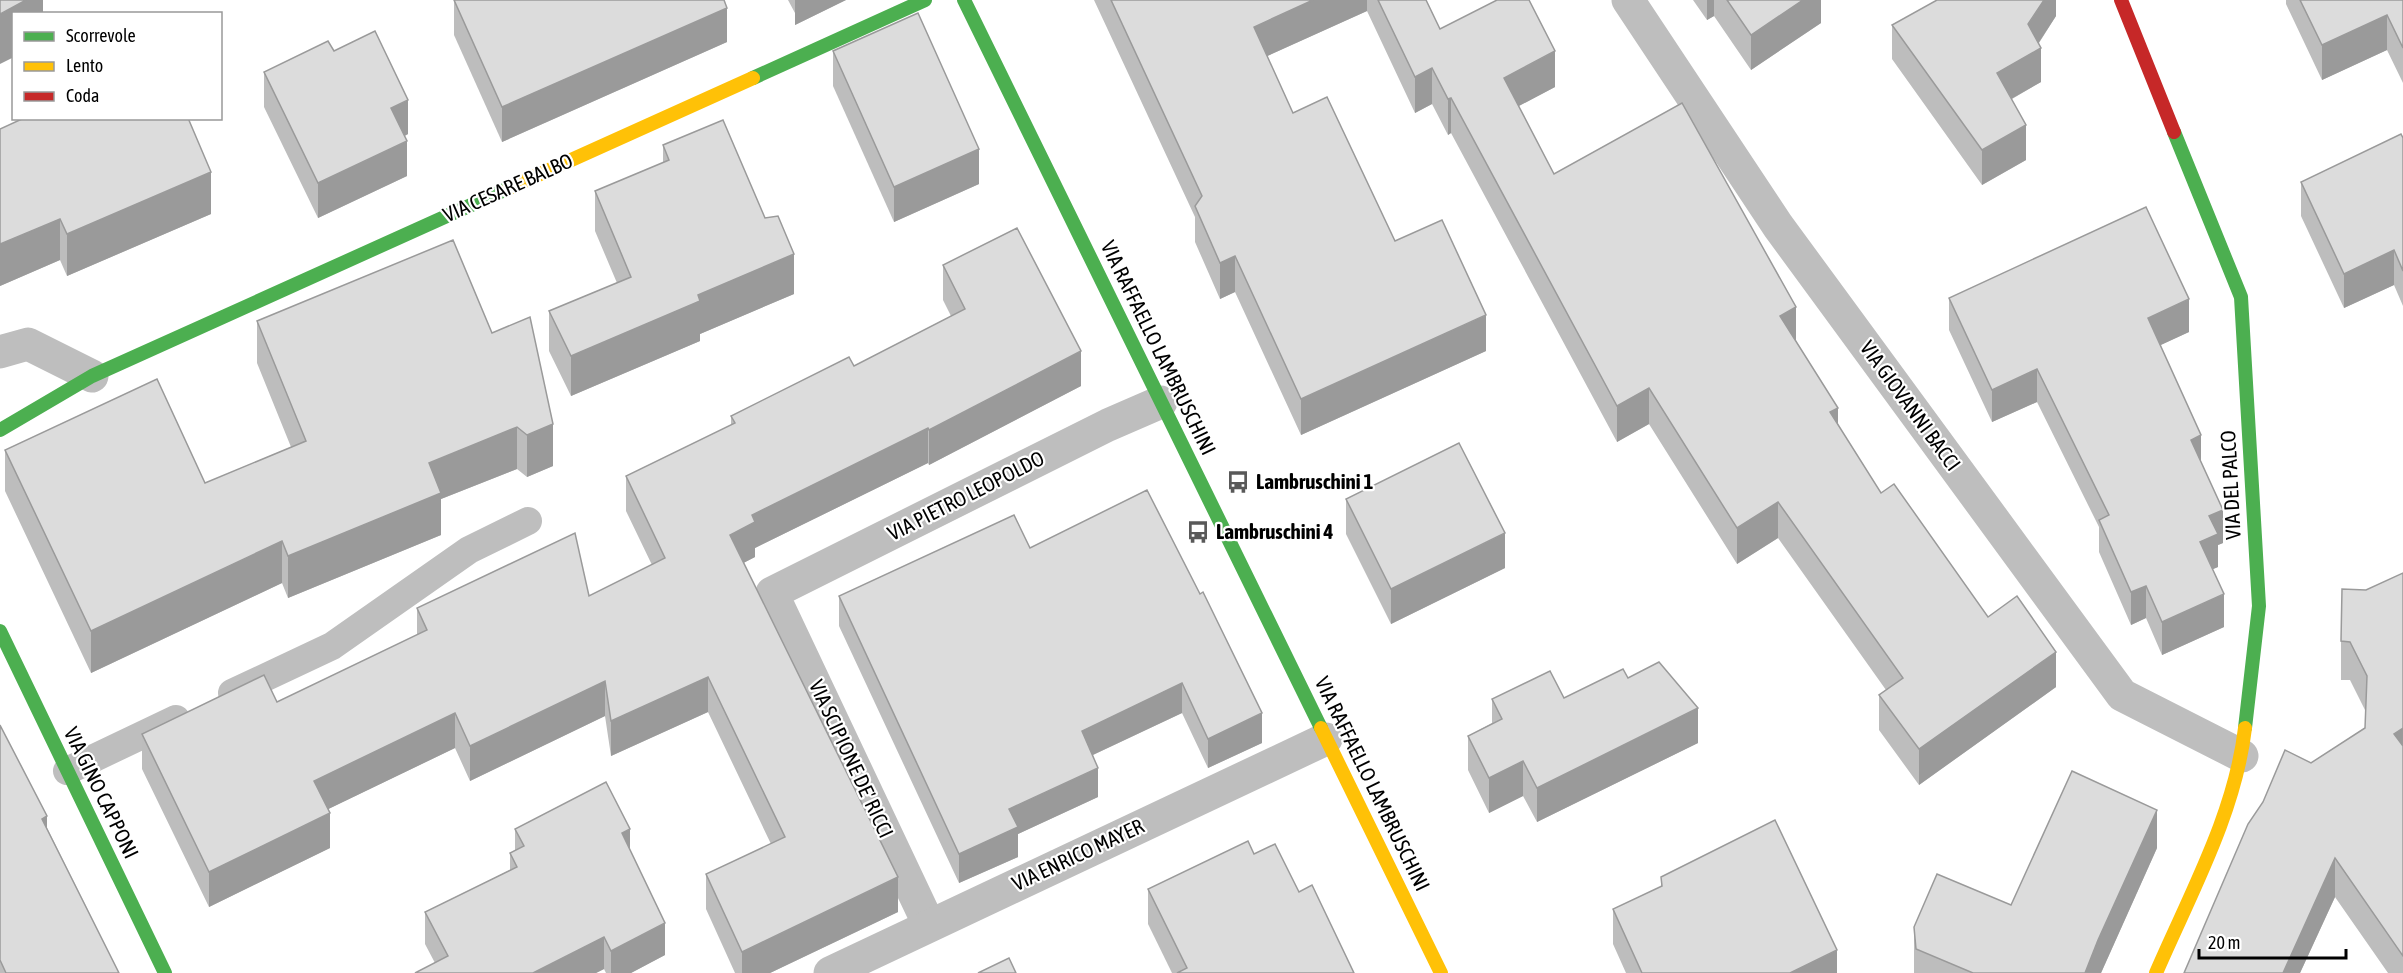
<svg xmlns="http://www.w3.org/2000/svg" width="2403" height="973" viewBox="0 0 2403 973" font-family="'Asap Condensed',sans-serif">
<rect width="100%" height="100%" fill="#fff"/>
<g fill="none" stroke-linecap="round" stroke-linejoin="round">
<g stroke="#bebebe" stroke-width="28">
<polyline points="232,693 332,646 469,550 528,521"/>
<polyline points="67,771 176,719"/>
</g>
<g stroke="#bebebe" stroke-width="33">
<polyline points="1628,0 1778,226 2122,695 2242,756"/>
<polyline points="0,352 28,344 92,376"/>
<polyline points="929,925 772,593 1108,425 1161,402"/>
<polyline points="830,973 1326,739"/>
</g>
<g stroke="#4caf50" stroke-width="14">
<polyline points="964,0 1321,728"/>
<polyline points="753,78 925,0"/>
<polyline points="2174,132 2241,297 2259,606 2245,728"/>
<polyline points="0,430 92,376 509,188"/>
<polyline points="0,631 165,973"/>
</g>
<g stroke="#ffc107" stroke-width="14">
<polyline points="509,188 753,78"/>
<polyline points="1321,728 1441,973"/>
<path d="M2156,973c34,-79 79,-159 89,-245"/>
</g>
<polyline stroke="#c62828" stroke-width="14" points="2121,0 2174,132"/>
</g>
<g fill="#bdbdbd">
<polygon points="454,0 727,42 502,142 454,35"/>
<polygon points="788,0 846,0 795,25 795,13"/>
<polygon points="1094,0 1426,0 1440,29 1555,87 1518,106 1554,174 1796,341 1838,425 1881,493 1988,617 2056,687 1919,785 1879,730 1879,695 1886,690 1778,538 1737,564 1649,424 1617,442 1451,133 1448,135 1432,104 1415,113 1367,11 1267,56 1293,113 1395,241 1486,351 1301,435 1235,292 1220,299 1195,242 1195,217"/>
<polygon points="1693,0 1821,0 1821,23 1751,70 1714,16 1707,20"/>
<polygon points="2056,0 2056,16 2039,43 2041,82 2012,99 2026,160 1982,185 1892,59 1892,25"/>
<polygon points="2286,0 2403,0 2403,83 2387,50 2322,80 2286,4"/>
<polygon points="334,51 408,134 405,136 407,176 318,218 264,107 264,72"/>
<polygon points="833,51 979,184 894,222 833,86"/>
<polygon points="0,129 211,214 67,276 60,260 0,286"/>
<polygon points="2403,138 2403,306 2394,285 2344,308 2301,216 2301,182"/>
<polygon points="663,145 794,294 700,334 700,341 571,396 549,351 549,311 617,283 595,231 595,191 663,163"/>
<polygon points="943,265 1081,386 929,465 928,463 755,548 755,557 743,563 898,912 770,973 735,973 706,909 706,874 771,844 708,712 611,756 605,716 470,781 455,748 328,809 330,848 209,907 142,769 142,734 277,702 417,635 417,608 589,596 652,565 626,511 626,476 731,425 731,416 854,366 951,316 943,300"/>
<polygon points="1949,298 2189,332 2160,345 2201,463 2223,543 2218,545 2218,567 2212,569 2224,627 2162,655 2146,618 2131,625 2099,552 2099,527 2037,402 1992,422 1949,330"/>
<polygon points="257,321 492,333 553,466 527,477 517,469 441,499 441,535 288,598 282,583 91,673 5,491 5,450 205,483 291,447 257,363"/>
<polygon points="1346,499 1505,568 1391,624 1346,534"/>
<polygon points="1030,548 1262,743 1208,768 1182,713 1093,755 1098,797 1018,834 1018,857 959,883 839,626 839,596"/>
<polygon points="2403,573 2403,973 2388,973 2335,897 2300,973 2184,973 2311,763 2365,728 2366,712 2350,680 2341,680 2341,641 2366,590"/>
<polygon points="1628,678 1698,743 1537,822 1523,796 1489,813 1468,770 1468,736 1492,723 1492,699 1564,698"/>
<polygon points="0,725 47,828 119,973 0,973"/>
<polygon points="515,829 630,850 665,955 631,973 606,973 604,969 596,973 415,973 435,963 425,944 425,912 510,870 510,853 515,850"/>
<polygon points="2157,848 2101,973 1914,973 1914,927 2011,905"/>
<polygon points="1254,854 1299,892 1354,973 1172,973 1148,924 1148,889"/>
<polygon points="1661,877 1837,973 1626,973 1613,944 1613,909 1661,887"/>
</g>
<g fill="#9a9a9a">
<polygon points="26,0 43,0 43,14 14,14 14,57 0,64 0,14"/>
<polygon points="795,0 846,0 795,25"/>
<polygon points="1313,0 1367,0 1367,11 1254,62 1254,27"/>
<polygon points="1707,0 1714,0 1714,16 1707,20"/>
<polygon points="1803,0 1821,0 1821,23 1751,70 1751,35"/>
<polygon points="2044,0 2056,0 2056,16 2032,53 2041,48 2041,82 1997,107 1997,73"/>
<polygon points="727,8 727,42 502,142 502,107"/>
<polygon points="2387,15 2387,50 2322,80 2322,45"/>
<polygon points="1555,51 1555,87 1504,114 1504,78"/>
<polygon points="1432,68 1432,104 1415,113 1415,77"/>
<polygon points="1451,98 1451,133 1448,135 1448,99"/>
<polygon points="408,100 408,134 391,142 391,108"/>
<polygon points="2026,125 2026,160 1982,185 1982,150"/>
<polygon points="407,141 407,176 318,218 318,183"/>
<polygon points="979,149 979,184 894,222 894,187"/>
<polygon points="211,172 211,214 67,276 67,234"/>
<polygon points="60,219 60,260 0,286 0,244"/>
<polygon points="2394,250 2394,285 2344,308 2344,274"/>
<polygon points="794,254 794,294 700,334 700,341 571,396 571,356 698,295"/>
<polygon points="1235,256 1235,292 1220,299 1220,263"/>
<polygon points="2189,299 2189,332 2148,351 2148,318"/>
<polygon points="1796,307 1796,343 1780,316"/>
<polygon points="1486,315 1486,351 1301,435 1301,399"/>
<polygon points="1081,351 1081,386 929,465 929,430"/>
<polygon points="2037,369 2037,402 1992,422 1992,390"/>
<polygon points="1649,388 1649,424 1617,442 1617,406"/>
<polygon points="1838,408 1838,443 1830,412"/>
<polygon points="553,424 553,466 527,477 527,435"/>
<polygon points="517,427 517,469 441,499 441,535 288,598 288,556 429,463"/>
<polygon points="928,428 928,463 755,548 755,557 730,570 730,535 752,515"/>
<polygon points="2201,435 2201,468 2191,440"/>
<polygon points="1778,502 1778,538 1737,564 1737,528"/>
<polygon points="2223,510 2223,543 2218,545 2218,567 2200,575 2200,542 2209,516"/>
<polygon points="1505,533 1505,568 1391,624 1391,589"/>
<polygon points="282,541 282,583 91,673 91,631"/>
<polygon points="2146,586 2146,618 2131,625 2131,592"/>
<polygon points="2224,594 2224,627 2162,655 2162,622"/>
<polygon points="2056,652 2056,687 1919,785 1919,749"/>
<polygon points="708,677 708,712 611,756 611,721"/>
<polygon points="605,681 605,716 470,781 470,746"/>
<polygon points="1182,683 1182,713 1082,760 1082,731"/>
<polygon points="1698,708 1698,743 1537,822 1537,788"/>
<polygon points="455,713 455,748 314,816 314,781"/>
<polygon points="1262,713 1262,743 1208,768 1208,739"/>
<polygon points="2403,728 2403,767 2394,734"/>
<polygon points="1523,761 1523,796 1489,813 1489,778"/>
<polygon points="1098,768 1098,797 1018,834 1018,857 959,883 959,854 1009,809"/>
<polygon points="2157,810 2157,848 2101,973 2085,973 2098,940"/>
<polygon points="330,813 330,848 209,907 209,872"/>
<polygon points="47,816 47,850 42,819"/>
<polygon points="630,829 630,861 622,833"/>
<polygon points="2335,858 2335,897 2300,973 2283,973"/>
<polygon points="898,877 898,912 770,973 742,973 742,952"/>
<polygon points="665,923 665,955 631,973 611,973 611,951"/>
<polygon points="604,937 604,969 596,973 533,973"/>
<polygon points="1837,950 1837,973 1790,973"/>
</g>
<g fill="#dcdcdc" stroke="#9a9a9a" stroke-width="1.5">
<polygon points="0,0 26,0 0,14"/>
<polygon points="454,0 724,0 727,8 502,107"/>
<polygon points="1111,0 1313,0 1254,27 1293,113 1327,97 1395,241 1442,220 1486,315 1301,399 1235,256 1220,263 1195,206 1202,196"/>
<polygon points="1378,0 1426,0 1440,29 1497,0 1529,0 1555,51 1504,78 1554,174 1682,103 1796,307 1780,316 1838,408 1830,412 1881,493 1894,484 1988,617 2017,596 2056,652 1919,749 1879,695 1903,678 1778,502 1737,528 1649,388 1617,406 1451,98 1448,99 1432,68 1415,77"/>
<polygon points="1727,0 1803,0 1751,35"/>
<polygon points="1937,0 2044,0 2028,24 2041,48 1997,73 2026,125 1982,150 1892,25"/>
<polygon points="2300,0 2403,0 2403,48 2387,15 2322,45"/>
<polygon points="918,13 979,149 894,187 833,51"/>
<polygon points="375,31 408,100 391,108 407,141 318,183 264,72 328,41 334,51"/>
<polygon points="24,118 188,118 211,172 67,234 60,219 0,244 0,129"/>
<polygon points="723,120 765,218 778,216 794,254 698,295 700,301 571,356 549,311 631,277 595,191 669,160 663,145"/>
<polygon points="2401,134 2403,138 2403,271 2394,250 2344,274 2301,182"/>
<polygon points="2146,207 2189,299 2148,318 2201,435 2191,440 2223,510 2209,516 2218,534 2200,542 2224,594 2162,622 2146,586 2131,592 2099,520 2109,515 2037,369 1992,390 1949,298"/>
<polygon points="1017,228 1081,351 929,430 928,428 752,515 755,522 730,535 898,877 742,952 706,874 785,837 708,677 611,721 605,681 470,746 455,713 314,781 330,813 209,872 142,734 264,675 277,702 427,630 417,608 575,533 589,596 665,558 626,476 735,423 731,416 849,357 854,366 965,309 943,265"/>
<polygon points="453,240 492,333 530,317 553,424 527,435 517,427 429,463 441,493 288,556 282,541 91,631 5,450 157,379 205,483 306,441 257,321"/>
<polygon points="1459,443 1505,533 1391,589 1346,499"/>
<polygon points="1147,490 1200,594 1203,592 1262,713 1208,739 1182,683 1082,731 1098,768 1009,809 1018,827 959,854 839,596 1014,515 1030,548"/>
<polygon points="2403,573 2403,728 2394,734 2403,746 2403,956 2335,858 2283,973 2184,973 2248,824 2263,802 2285,750 2311,763 2365,728 2367,676 2350,642 2341,641 2342,589 2366,590"/>
<polygon points="1659,662 1698,708 1537,788 1523,761 1489,778 1468,736 1502,719 1492,699 1550,671 1564,698 1623,669 1628,678"/>
<polygon points="0,725 47,816 42,819 119,973 6,973 0,960"/>
<polygon points="2072,771 2157,810 2098,940 2085,973 1973,973 1916,949 1914,927 1937,874 2011,905"/>
<polygon points="606,782 630,829 622,833 665,923 611,951 604,937 533,973 415,973 448,956 425,912 517,867 510,853 524,846 515,829"/>
<polygon points="1775,820 1837,950 1790,973 1642,973 1613,909 1662,886 1661,877"/>
<polygon points="1248,841 1254,854 1275,844 1299,892 1312,885 1354,973 1177,973 1187,968 1148,889"/>
<polygon points="1009,958 1016,973 978,973"/>
</g>
<defs>
<g id="bus-bare" transform="scale(1.8)"><path d="M-5-6H5V4H4V6H2V4H-2V6H-4V4H-5ZM-3.5-4V0h7V-4ZM-3.5 1.2v1.5H-2V1.2ZM2 1.2v1.5H3.5V1.2Z" fill="#595959" stroke="#fff" stroke-width="2.5" paint-order="stroke"/></g>
</defs>
<g fill-rule="evenodd">
<use href="#bus-bare" x="1238" y="482"/>
<use href="#bus-bare" x="1198" y="532"/>
</g>
<g text-anchor="middle" stroke-width="4.5" stroke-linejoin="round" paint-order="stroke">
<g font-size="21" fill="#000" stroke="#fff">
<text transform="translate(508 188) rotate(-24)" y="7">VIA CESARE BALBO</text>
<text transform="translate(1158 348) rotate(64)" y="7">VIA RAFFAELLO LAMBRUSCHINI</text>
<text transform="translate(1910 406) rotate(54)" y="7">VIA GIOVANNI BACCI</text>
<text transform="translate(2231 485) rotate(-93)" y="7">VIA DEL PALCO</text>
<text transform="translate(966 496) rotate(-27)" y="7">VIA PIETRO LEOPOLDO</text>
<text transform="translate(851 759) rotate(65)" y="7">VIA SCIPIONE DE' RICCI</text>
<text transform="translate(1372 784) rotate(64)" y="7">VIA RAFFAELLO LAMBRUSCHINI</text>
<text transform="translate(101 793) rotate(64)" y="7">VIA GINO CAPPONI</text>
<text transform="translate(1078 855) rotate(-25)" y="7">VIA ENRICO MAYER</text>
</g>
<g font-size="21" font-weight="bold" fill="#000" stroke="#fff" text-anchor="start">
<text x="1256" y="489">Lambruschini 1</text>
<text x="1216" y="539">Lambruschini 4</text>
</g>
</g>
<rect x="12" y="12" width="210" height="108" fill="#ffffff" stroke="#999999" stroke-width="1.5"/>
<rect x="24" y="32" width="30" height="9" fill="#4caf50" stroke="#999999" stroke-width="1.5"/>
<text x="66" y="42" font-size="18" fill="#000000">Scorrevole</text>
<rect x="24" y="62" width="30" height="9" fill="#ffc107" stroke="#999999" stroke-width="1.5"/>
<text x="66" y="72" font-size="18" fill="#000000">Lento</text>
<rect x="24" y="92" width="30" height="9" fill="#c62828" stroke="#999999" stroke-width="1.5"/>
<text x="66" y="102" font-size="18" fill="#000000">Coda</text>
<path d="M2199 949v9h147v-9" fill="none" stroke="#000000" stroke-width="3"/>
<text x="2208" y="949" font-size="18" fill="#000000" stroke="#ffffff" stroke-width="4.5" paint-order="stroke">20 m</text>
</svg>
